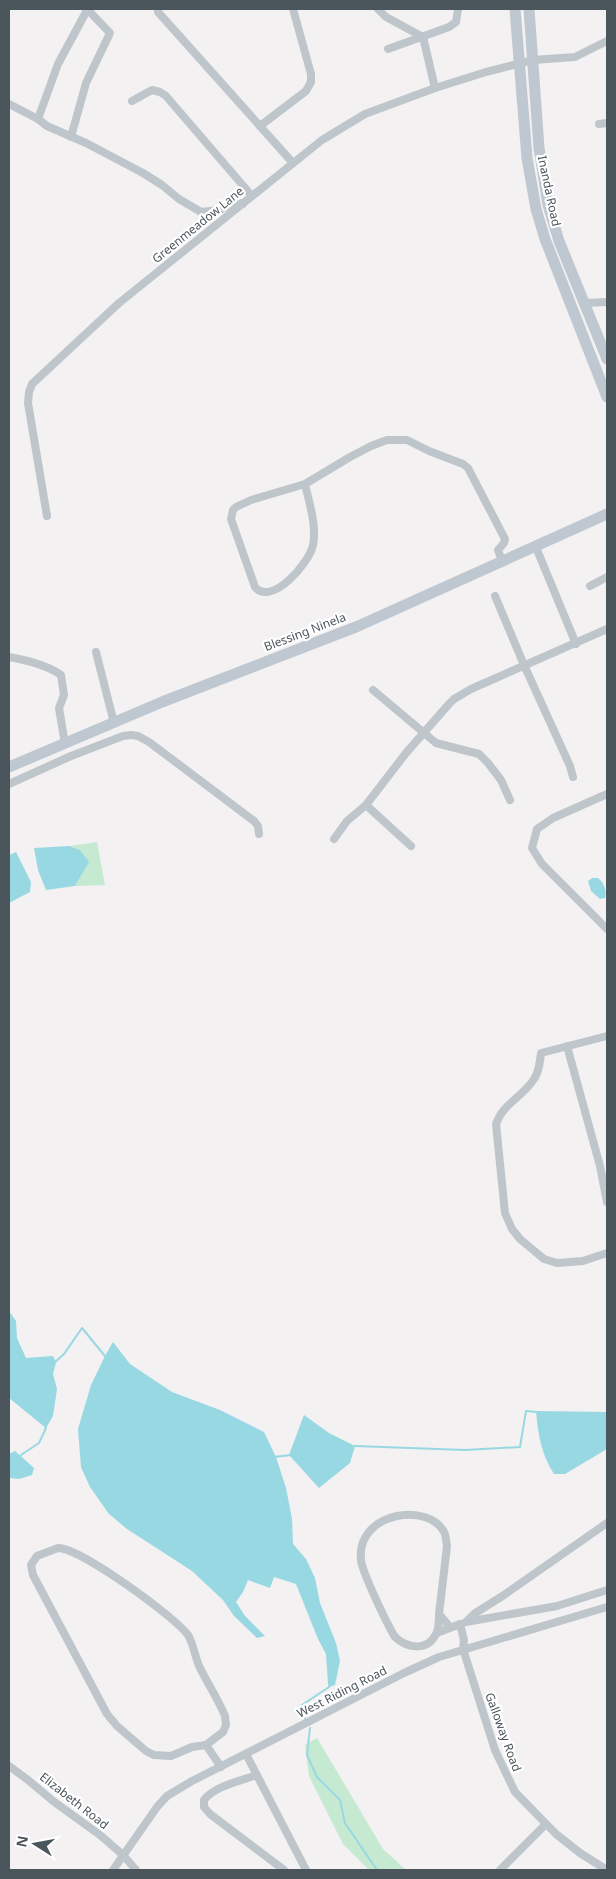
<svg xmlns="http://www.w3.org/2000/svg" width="616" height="1879" viewBox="0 0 616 1879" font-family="'Noto Sans',sans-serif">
<rect width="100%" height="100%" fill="#f3f1f1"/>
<g fill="#c5ead1">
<polygon points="97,842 105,885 75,886 88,862 80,850 69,846"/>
<polygon points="317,1738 383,1849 406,1870 369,1870 343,1844 309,1776 305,1745"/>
</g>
<g fill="#98d8e2">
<polygon points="69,846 80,850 89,862 75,886 46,890 38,870 34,848"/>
<polygon points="16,852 31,882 30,892 9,903 9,855"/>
<path d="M592,878h6c6,5 9,12 7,20l-5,1 -9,-8 -3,-10z"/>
<polygon points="9,1311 16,1321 17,1338 26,1358 53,1356 56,1362 53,1374 57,1389 53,1416 46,1428 9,1398"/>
<polygon points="113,1342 130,1364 172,1392 220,1410 264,1432 276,1457 286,1488 292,1519 293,1544 306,1559 315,1578 320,1603 336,1643 340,1661 335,1685 329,1687 328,1684 326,1654 318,1639 296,1584 274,1577 270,1588 248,1580 243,1592 236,1602 245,1616 265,1636 257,1638 234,1616 223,1600 192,1571 127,1529 109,1514 90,1487 81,1467 78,1429 91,1385 105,1356"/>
<path d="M536,1411l71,1v37l-42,25h-11c-13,-20 -16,-40 -18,-63z"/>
<polygon points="304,1415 329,1433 355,1446 350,1463 319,1488 289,1455"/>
<polygon points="15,1451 34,1468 32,1475 19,1479 9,1478 9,1454"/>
</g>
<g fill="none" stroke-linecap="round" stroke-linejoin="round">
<g stroke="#98d8e2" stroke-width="2">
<polyline points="54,1363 64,1354 82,1328 105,1356"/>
<polyline points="355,1446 465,1450 520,1447 526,1411 537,1412"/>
<polyline points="21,1455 39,1443 46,1428 45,1426"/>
<polyline points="274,1457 291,1455"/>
<polyline points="306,1720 299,1707 329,1687 330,1685"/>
<polyline points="310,1728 307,1755 317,1777 340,1800 345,1823 377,1870"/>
</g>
<g stroke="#bec6cb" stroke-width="8">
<polyline points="158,9 158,12 293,163"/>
<polyline points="378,9 386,17 423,37 435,88"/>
<polyline points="388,49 449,27 456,22 458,9"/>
<polyline points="132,101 152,90 160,92 166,96 252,196"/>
<polyline points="9,104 38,119 47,126 86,143 143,173 162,185 179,199 201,212 219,210 237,202 243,204"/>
<polyline points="38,119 58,64 86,12 89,11 110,33 86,83 71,137"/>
<polyline points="599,124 607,123"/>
<polyline points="260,126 306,91 311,82 311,74 293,9"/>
<polyline points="584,303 607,302"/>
<path d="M305,484c4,18 12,42 8,61 -3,17 -41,62 -58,42l-24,-68 2,-9 3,-3 15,-7 54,-16 45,-27 21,-11 16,-6h20l22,11 34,13 5,4 37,71 -1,4 -6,7 4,11"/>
<polyline points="47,516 28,403 29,392 32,384 119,303 322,140 365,114 435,88 486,72 533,60 575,57 607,41"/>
<polyline points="535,545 576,644"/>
<polyline points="590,586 607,577"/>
<polyline points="495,596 524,665 570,766 573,777"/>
<polyline points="96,652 114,723"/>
<path d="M9,657c17,3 38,8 52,18l3,20 -5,13 6,36"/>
<polyline points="373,690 436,743 479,754 488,763 501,780 510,800"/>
<polyline points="9,784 71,756 123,736 131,735 138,736 149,742 254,821 258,826 259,834"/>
<polyline points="607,794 553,818 537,829 532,848 542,864 607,929"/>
<polyline points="366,805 411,846"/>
<polyline points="334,839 347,821 366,805 406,753 449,704 454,699 471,689 607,629"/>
<path d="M607,1036l-66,17c-1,9 -2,19 -7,26 -11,18 -31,24 -38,45l9,89 7,16 8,10 24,20 13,4 26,-2 24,-8"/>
<polyline points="567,1046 600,1166 607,1202"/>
<path d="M58,1548c21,-1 116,68 130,87 6,10 7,23 12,33 8,16 18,31 25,48l1,9 -3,7 -17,13 -14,2 -21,9 -17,-1 -8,-4 -29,-25 -10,-12 -74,-139 -2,-10 6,-9z"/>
<path d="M439,1614c0,7 0,15 -3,20 -9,18 -29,14 -41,3 -7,-11 -33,-65 -34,-77 -5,-49 70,-59 84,-26 1,4 1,8 2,12l-8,68 11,13"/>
<polyline points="466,1622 474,1614 504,1595 607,1523"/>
<polyline points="466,1622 557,1606 607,1590"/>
<polyline points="437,1633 460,1624 464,1640 463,1649 495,1750 515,1792 556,1834 580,1853 607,1870"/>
<polyline points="206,1745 221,1767"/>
<polyline points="246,1754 306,1870"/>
<polyline points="9,1766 28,1780 53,1801 100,1835 123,1855 136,1870"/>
<path d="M257,1775c-17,6 -42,11 -53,25v7l6,7 74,56"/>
<polyline points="113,1870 157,1807 167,1796 192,1781 404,1673 439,1657 607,1607"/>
<polyline points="500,1870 545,1825"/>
</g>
<g stroke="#bfc8d0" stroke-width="11">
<polyline points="515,9 527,158 536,209 545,239 607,397"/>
<polyline points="529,9 539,148 548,205 559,241 607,359"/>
<polyline points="9,767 162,702 356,627 607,514"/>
</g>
</g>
<g text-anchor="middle" stroke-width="4.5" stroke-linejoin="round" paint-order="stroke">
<g font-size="12" fill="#4b555c" stroke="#fff">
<text transform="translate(549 191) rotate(78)" y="4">Inanda Road</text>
<text transform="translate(198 225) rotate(-39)" y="4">Greenmeadow Lane</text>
<text transform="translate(305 632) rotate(-21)" y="4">Blessing Ninela</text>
<text transform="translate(342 1692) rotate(-27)" y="4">West Riding Road</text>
<text transform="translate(503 1732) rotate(70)" y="4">Galloway Road</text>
<text transform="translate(74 1801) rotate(38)" y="4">Elizabeth Road</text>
</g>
</g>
<rect width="616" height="1879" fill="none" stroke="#4b555c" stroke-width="20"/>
<g transform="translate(35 1844) rotate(281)" stroke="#ffffff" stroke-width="4" paint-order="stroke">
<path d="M0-4L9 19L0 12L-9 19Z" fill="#4b555c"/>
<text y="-8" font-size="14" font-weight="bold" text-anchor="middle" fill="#4b555c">N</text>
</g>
</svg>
